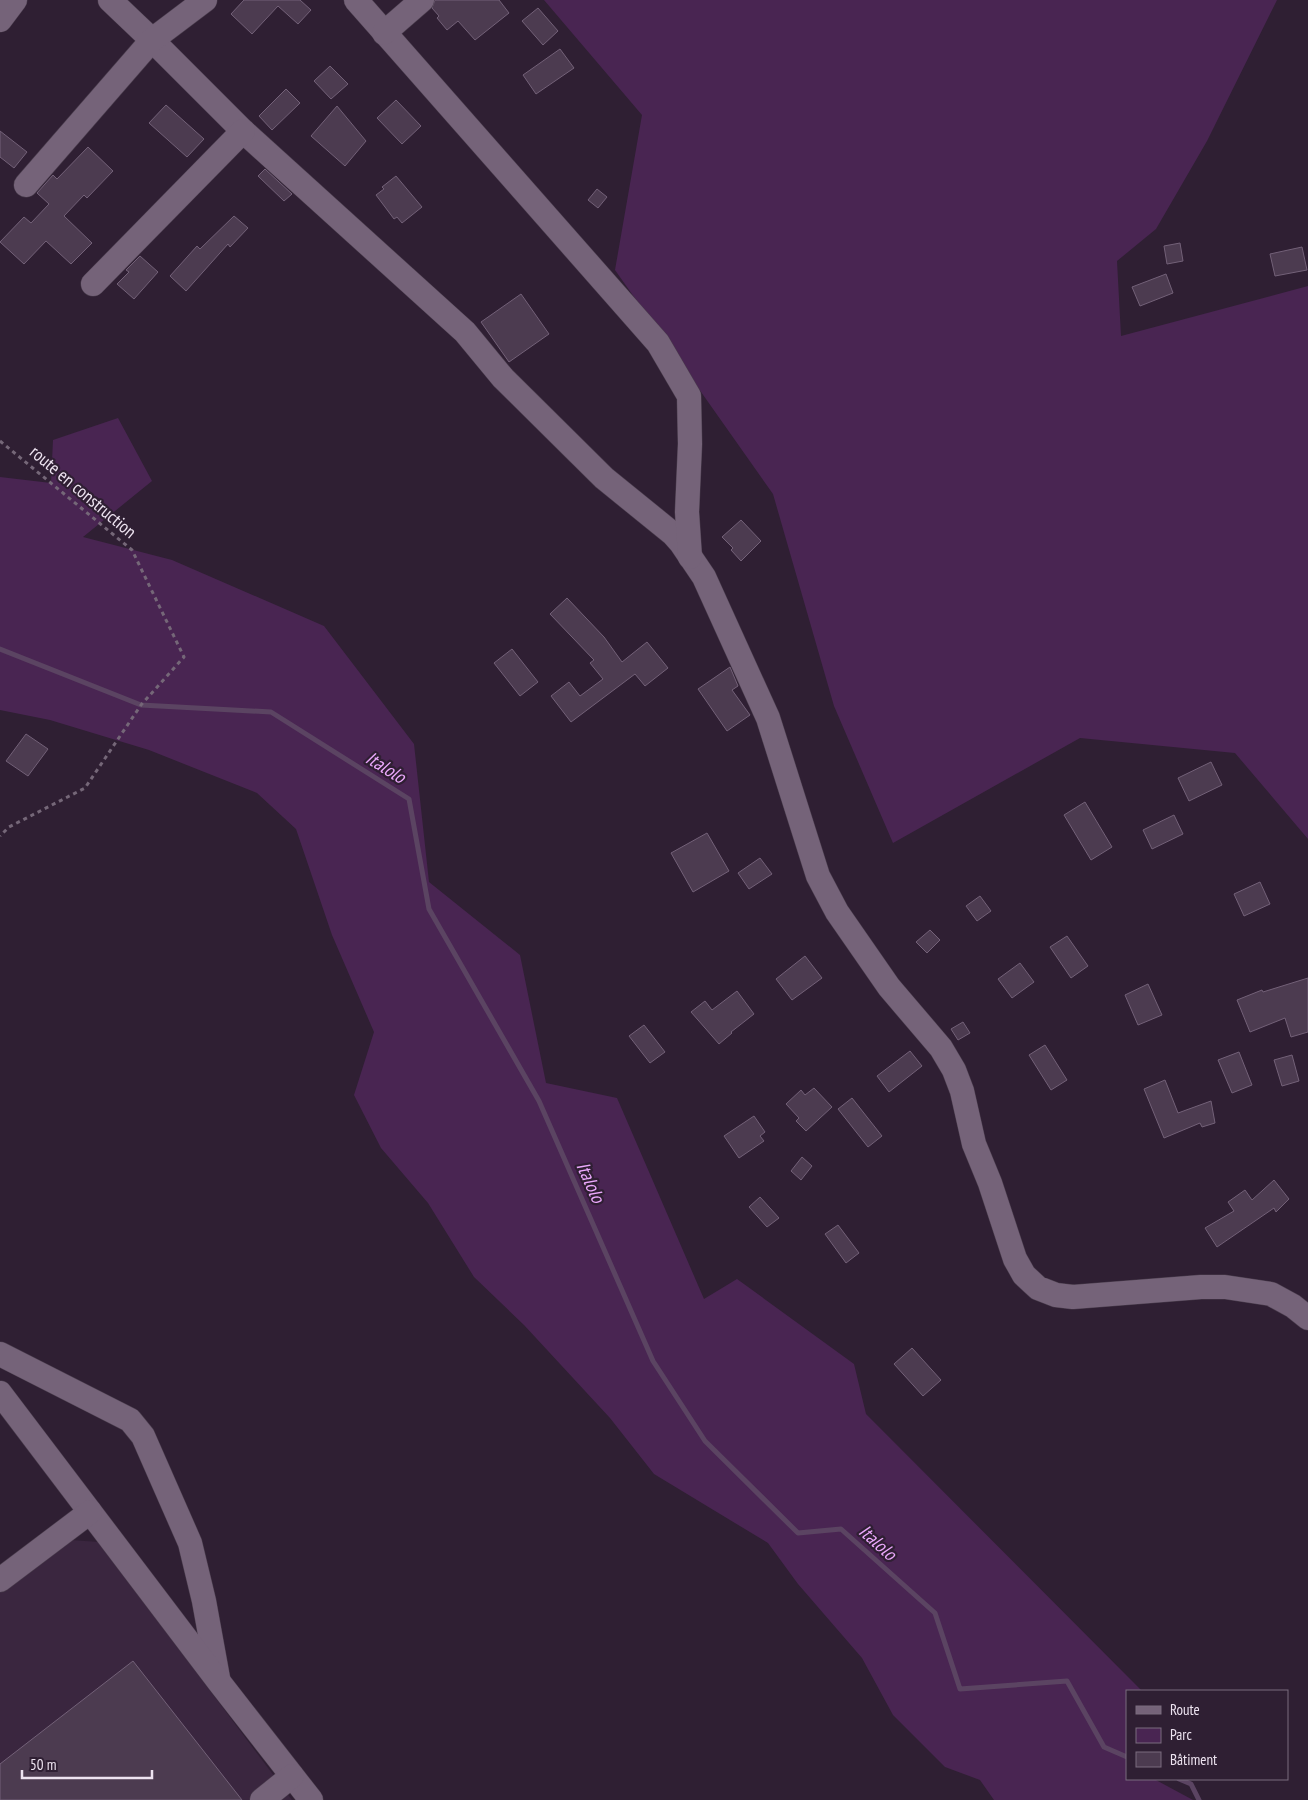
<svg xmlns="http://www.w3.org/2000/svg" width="1308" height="1800" viewBox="0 0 1308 1800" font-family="'PT Sans Narrow',sans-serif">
<rect width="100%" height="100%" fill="#2f1f33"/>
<polygon fill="#3a263f" points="56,1539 99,1542 292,1800 0,1800 0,1587"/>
<g fill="#492552">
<polygon points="544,0 1277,0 1207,141 1156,229 1117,261 1121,336 1308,286 1308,839 1235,753 1080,738 893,843 834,706 773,494 615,270 642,115"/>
<polygon points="118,418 152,481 83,537 172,560 324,626 414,744 429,882 520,955 546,1083 617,1098 704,1299 737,1279 854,1364 866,1414 1142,1691 1127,1691 1127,1779 1154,1779 1193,1800 994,1800 980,1780 945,1767 893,1715 862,1658 798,1584 768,1543 654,1474 610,1418 524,1325 474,1277 428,1203 381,1148 354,1095 374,1032 332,935 296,829 257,793 149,750 50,720 0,710 0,477 51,483 53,440"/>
</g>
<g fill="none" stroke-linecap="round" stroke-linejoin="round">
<g stroke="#5b4462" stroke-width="5">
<polyline points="0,649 141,705 271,712 409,799 429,909 539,1101 653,1361 705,1441 798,1533 841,1529 935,1613 960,1689 1067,1681 1104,1747 1127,1757"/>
<polyline points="1179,1779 1191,1784 1199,1800"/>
</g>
</g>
<g fill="#4c3b50" stroke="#736178">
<polygon points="244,0 300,0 311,10 298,24 278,6 252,34 231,14"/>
<polygon points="435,0 499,0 509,13 475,40 458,21 447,30 437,18 439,16 432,8"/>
<polygon points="538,8 558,31 543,45 522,21"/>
<polygon points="560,49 574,68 536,94 523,75"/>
<polygon points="330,66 348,84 331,99 314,81"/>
<polygon points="286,89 300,103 272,130 259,116"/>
<polygon points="396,100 421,126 402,144 377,118"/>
<polygon points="166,105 204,139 187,157 149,123"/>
<polygon points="337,106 366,141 345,166 311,136"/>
<polygon points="0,131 27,152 14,168 0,157"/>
<polygon points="88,147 113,171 87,198 84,195 64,216 92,243 71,264 46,241 24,264 0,242 24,217 31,223 49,204 37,193 53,175 57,179"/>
<polygon points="265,169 292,194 284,201 258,176"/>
<polygon points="396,176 422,207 402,223 397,217 394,219 376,195 384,189 382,187"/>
<polygon points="597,189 607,197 598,208 588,200"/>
<polygon points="234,216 248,228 230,247 228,244 186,291 170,276 197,246 200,249"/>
<polygon points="1180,243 1183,261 1167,264 1164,246"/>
<polygon points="1302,247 1307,270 1275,276 1270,254"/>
<polygon points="140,256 158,272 134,299 117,284 129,272 126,270"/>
<polygon points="1166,274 1173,293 1140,306 1132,287"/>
<polygon points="521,294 549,334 509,362 481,322"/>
<polygon points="741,520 761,541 741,561 731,550 733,548 722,537"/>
<polygon points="567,598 604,637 622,662 647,642 668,668 645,686 635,674 571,722 551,696 569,682 580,696 603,679 590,663 594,660 550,614"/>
<polygon points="512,649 538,682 520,696 494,663"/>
<polygon points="730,667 738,686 732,690 750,715 727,731 698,689"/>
<polygon points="26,734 48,749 28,776 6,761"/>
<polygon points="1211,762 1222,785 1189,801 1178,778"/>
<polygon points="1085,802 1112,847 1091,860 1064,815"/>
<polygon points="1174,815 1183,834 1152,849 1143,830"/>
<polygon points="707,833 729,871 693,892 671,853"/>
<polygon points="760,858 772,874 749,889 738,873"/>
<polygon points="1260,882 1270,904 1244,916 1234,894"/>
<polygon points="980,896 991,911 977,921 966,906"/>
<polygon points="930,930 940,940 927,953 916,942"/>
<polygon points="1067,936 1088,966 1071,978 1050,947"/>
<polygon points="805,956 822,978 792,1000 776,979"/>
<polygon points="1020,963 1034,982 1012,998 998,979"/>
<polygon points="1308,978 1308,1032 1291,1037 1285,1018 1250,1032 1237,1000 1262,990 1263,992"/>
<polygon points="1148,984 1162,1015 1138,1025 1125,995"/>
<polygon points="737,991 754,1014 731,1032 732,1033 719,1044 691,1012 705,1001 712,1010"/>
<polygon points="963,1022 970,1033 958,1040 951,1029"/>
<polygon points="644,1025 665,1052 650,1063 629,1036"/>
<polygon points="1045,1045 1067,1080 1051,1090 1029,1055"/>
<polygon points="910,1051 922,1066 889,1092 877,1076"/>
<polygon points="1239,1052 1252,1085 1232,1093 1218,1060"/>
<polygon points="1292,1055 1299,1081 1282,1086 1274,1060"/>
<polygon points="1165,1080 1178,1113 1211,1101 1215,1123 1202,1127 1200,1123 1164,1138 1144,1089"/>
<polygon points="814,1088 832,1107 806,1131 796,1121 799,1118 786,1104 801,1090 805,1095"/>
<polygon points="852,1098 882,1136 868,1147 838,1109"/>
<polygon points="754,1116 765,1132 760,1136 764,1141 739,1158 724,1136"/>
<polygon points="802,1157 812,1166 801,1180 791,1171"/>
<polygon points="1274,1180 1289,1199 1276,1212 1274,1208 1217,1247 1205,1228 1234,1211 1228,1202 1245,1190 1252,1200"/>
<polygon points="760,1197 779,1218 767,1227 749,1207"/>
<polygon points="838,1225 859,1253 846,1263 825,1234"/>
<polygon points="912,1348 941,1380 923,1396 894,1364"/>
<polygon points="133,1661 242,1800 0,1800 0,1764"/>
</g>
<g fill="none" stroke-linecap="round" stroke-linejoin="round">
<g stroke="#4a3d4d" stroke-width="25">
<g id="minor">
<polyline points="110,0 152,40 243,131 465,332 503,378 604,478 673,534 681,543 704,577 768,718 818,876 837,912 889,987 941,1048 954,1070 962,1091 974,1144 990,1183 1015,1259 1024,1275 1038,1288 1056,1295 1073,1297 1201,1287 1225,1287 1271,1294 1293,1306 1308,1318"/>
<polyline points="356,0 658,343 689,396 690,444 687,512 690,557"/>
<polyline points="0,20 15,0"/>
<polyline points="384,33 422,0"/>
<polyline points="26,185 152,40 205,0"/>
<polyline points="93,284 243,131"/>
<polyline points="0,1354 130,1420 143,1436 190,1543 204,1601 218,1678"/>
<polyline points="0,1393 219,1682 311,1800"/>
<polyline points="0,1580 90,1512"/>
<polyline points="262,1800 292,1776"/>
</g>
</g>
<polyline stroke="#756778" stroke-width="3" stroke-dasharray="4 4" stroke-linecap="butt" points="0,441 132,550 184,657 141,705 85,788 9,827 0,836"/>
<use href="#minor" stroke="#756379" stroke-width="24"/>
</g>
<g text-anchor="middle" stroke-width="4.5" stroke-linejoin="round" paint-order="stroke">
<g font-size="18" fill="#ede3f0" stroke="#2f1f33">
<text transform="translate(83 492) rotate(40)" y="6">route en construction</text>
</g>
<g font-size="19" font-style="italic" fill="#eba8fc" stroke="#2f1f33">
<text transform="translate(386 767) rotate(32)" y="7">Italolo</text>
<text transform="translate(591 1182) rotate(66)" y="7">Italolo</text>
<text transform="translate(878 1542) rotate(42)" y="7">Italolo</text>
</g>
</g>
<rect x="1126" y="1690" width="162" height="90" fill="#2f1f33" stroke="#7b6d7f"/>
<rect x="1136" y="1706" width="25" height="8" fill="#756379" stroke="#7b6d7f"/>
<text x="1170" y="1715" font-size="15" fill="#ede3f0">Route</text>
<rect x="1136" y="1728" width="25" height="15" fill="#492552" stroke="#7b6d7f"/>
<text x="1170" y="1740" font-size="15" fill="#ede3f0">Parc</text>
<rect x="1136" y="1752" width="25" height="15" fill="#4c3b50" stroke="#7b6d7f"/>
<text x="1170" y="1765" font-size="15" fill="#ede3f0">Bâtiment</text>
<path d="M22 1770v8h130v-8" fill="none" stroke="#ede3f0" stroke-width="2.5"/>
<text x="30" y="1770" font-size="15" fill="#ede3f0" stroke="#2f1f33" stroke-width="4" paint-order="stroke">50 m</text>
</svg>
